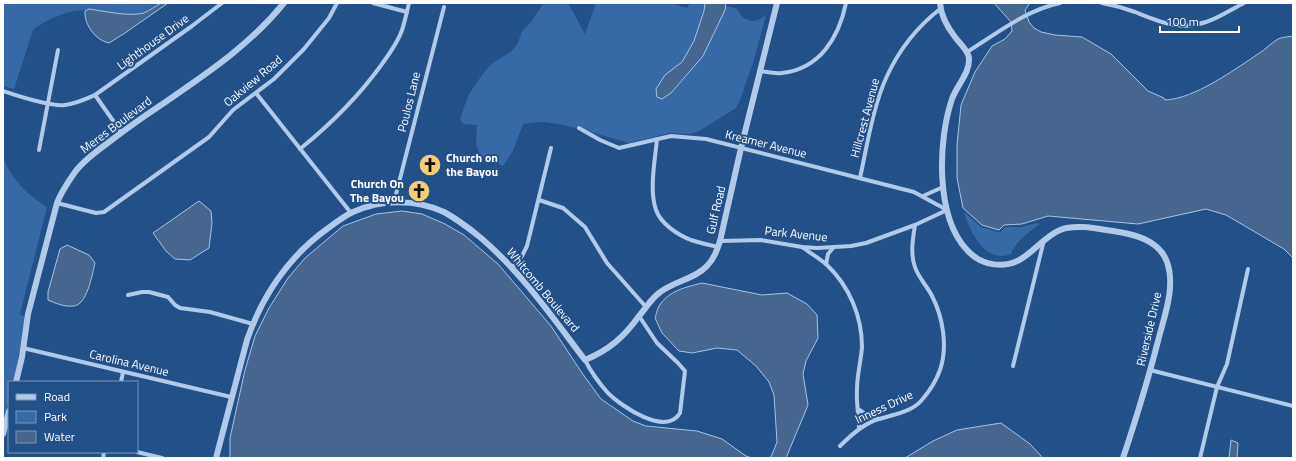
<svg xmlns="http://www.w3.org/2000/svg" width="1296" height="461" viewBox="0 0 1296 461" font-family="'Titillium Web',sans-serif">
<rect width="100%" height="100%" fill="#225089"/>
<g fill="#366aa6">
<path d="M3,3h158c-6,4 -11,7 -17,10 -15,4 -40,-2 -55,-4 -6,2 -13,1 -19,3 -13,4 -27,9 -37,18l-19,59 -11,-3z"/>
<path d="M544,3h24l17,31 11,-31h74l17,5 3,-5h15c-3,18 -11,44 -23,58 -4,6 -12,10 -17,14l6,18 32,-37 22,-46v-5l12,4 6,9 9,3 6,-1 8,-5 -12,45 -14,40 -4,8 -37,23 -9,3 -20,-1 -41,10 -38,-11 -12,-7 -3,3c-20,-5 -33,-8 -53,-4l-10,27 -10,15 -23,-11 -4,-11 1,-19 -14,-1 -3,-6 9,-24 13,-19 9,-11 21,-13 6,-8 4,-12 9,-9z"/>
<path d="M3,158c9,22 25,37 44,49l-27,107 5,3 -7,43 -5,22h-4v15l-6,25z"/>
<path d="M964,212l17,15 17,5h3l4,-5h17l14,-4 4,1c-12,9 -23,16 -29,30 -26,10 -41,-22 -47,-42z"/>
</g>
<g fill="#45668f" stroke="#a3c5eb">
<path d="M161,3h7l-43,30 -16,10c-14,-3 -25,-19 -24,-32l4,-2c15,2 40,8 55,4 6,-3 11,-6 17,-10z"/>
<polygon points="705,3 726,3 725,10 703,56 671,93 662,99 657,97 656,89 665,75 682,62 694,41 704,11"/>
<path d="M994,3h36l-5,7 4,12 5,6 7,4 14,3 27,2 29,17 37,37 16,7 1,2c29,-1 69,-30 93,-46 7,-4 13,-11 20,-15 4,-2 10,-2 15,-3v222l-9,-9 -58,-34 -20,-6 -68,15 -90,-8 -26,8 -18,1 -5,5 -17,-5 -19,-17 -6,-30v-33l4,-40 14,-33 17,-26 13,-7 7,-8 -1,-9z"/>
<polygon points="199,201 211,211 212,223 209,248 190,260 175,259 166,251 153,233"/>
<polygon points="402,211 422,214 445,224 464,235 498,264 551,326 582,373 601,399 633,421 646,426 697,431 722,439 746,456 752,458 230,458 230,438 245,370 255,336 269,308 288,278 305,258 343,226 376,214"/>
<path d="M67,245l22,10 6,8c-3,12 -8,43 -22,43 -9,1 -18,-3 -25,-6v-8l12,-43z"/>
<path d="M702,283l60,12 25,-2 20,11 10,11 1,23 -12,23 -3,13 5,31 -22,53h-17l2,-1 6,-15 -3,-47 -5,-13 -13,-16 -19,-16 -20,-2 -25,5 -13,-2 -17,-18 -7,-15c1,-3 2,-8 4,-12 9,-15 27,-19 43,-23z"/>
<polygon points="1001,423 1030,444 1043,458 905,458 933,441 957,430"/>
<polygon points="1231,440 1238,443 1237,458 1229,458"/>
</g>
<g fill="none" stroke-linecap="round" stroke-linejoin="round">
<g stroke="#afcaea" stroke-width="4">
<polyline points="373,3 407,12"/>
<path d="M1102,3c11,2 22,5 33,9 25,10 44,19 71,10 13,-4 26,-13 38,-19"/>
<path d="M967,52c29,-18 59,-42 93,-49"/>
<path d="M760,71c7,1 14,3 22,2 38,-4 57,-36 64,-70"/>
<path d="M3,91c15,5 47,16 62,14 10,-1 21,-6 30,-10l97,-69 30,-23"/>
<polyline points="256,93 351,213"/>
<polyline points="95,95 121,132"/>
<polyline points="579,128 600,140 619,148 671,136 706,139 914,192 947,210"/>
<path d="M657,139c-2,22 -8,51 -1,71 5,14 22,25 35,30 9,3 18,5 27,7"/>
<path d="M300,149c31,-25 59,-53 82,-85 8,-11 16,-22 20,-34 3,-9 5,-18 7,-27"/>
<polyline points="39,150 58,50"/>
<path d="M860,178c7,-32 13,-72 27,-102 12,-26 30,-49 53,-67"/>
<polyline points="923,196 943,187"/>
<polyline points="539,200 563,208 585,227 607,263 646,307"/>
<polyline points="394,202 444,7"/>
<polyline points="57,203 96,213 104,212 209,137 233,110 274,79 304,49 329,18 337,3"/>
<polyline points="720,241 761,240 802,247 817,248 851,246 866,243 915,225 947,210"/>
<path d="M802,247c8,6 17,11 25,18 22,21 35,51 35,82 -1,14 -5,28 -5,42 -1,14 2,27 2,40"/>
<polyline points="826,264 828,254 833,248"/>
<polyline points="512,268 522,256 527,246 551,148"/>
<polyline points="128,295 142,292 149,292 168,297 175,305 180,308 210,312 253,324"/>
<polyline points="23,348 231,397"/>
<path d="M585,360c6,12 14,23 23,33 13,13 58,44 72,20l5,-42 -7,-8 -21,-20 -18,-27"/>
<polyline points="1013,366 1044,240"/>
<polyline points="1150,370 1293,406"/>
<polyline points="121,382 123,372"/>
<polyline points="858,409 870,417 879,419"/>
<path d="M840,446c11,-11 24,-23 39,-27 14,-4 32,-7 42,-18 8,-9 15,-20 19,-31 8,-23 3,-53 -8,-74 -5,-10 -14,-19 -17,-29 -5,-13 -2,-29 0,-42"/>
<polyline points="137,452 162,458"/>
<polyline points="103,458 104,452"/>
<polyline points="1200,458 1217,387 1227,364 1248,269"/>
</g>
<g stroke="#afcaea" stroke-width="6">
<path d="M940,3c1,13 8,25 15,34 5,7 13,13 14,21 1,15 -12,27 -17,41 -14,41 -17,117 15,151 14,16 39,20 57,7 12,-8 22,-21 36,-27 16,-7 43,0 59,2 19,3 41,10 48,30 9,25 -3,55 -9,79 -10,39 -22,78 -35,117"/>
<path d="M16,382l6,-25 6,-43 29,-111c4,-11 11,-21 18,-31 9,-12 22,-21 34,-30 17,-13 34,-25 52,-37 45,-31 88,-59 123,-102"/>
<polyline points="3,434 9,411"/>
<path d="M216,458l31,-118c15,-44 42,-84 80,-111 8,-6 17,-13 26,-17 29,-13 62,-13 91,0 13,7 26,17 37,26 41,35 72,80 104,122 24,-10 39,-23 54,-44 7,-8 12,-17 20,-23 15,-12 36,-14 48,-27 7,-7 10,-16 13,-25l21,-93 36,-145"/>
</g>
</g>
<defs>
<g id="church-disc" transform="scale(1.15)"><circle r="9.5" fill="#f6ce71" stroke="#225089"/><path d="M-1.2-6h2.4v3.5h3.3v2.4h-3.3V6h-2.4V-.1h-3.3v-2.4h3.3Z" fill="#111"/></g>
</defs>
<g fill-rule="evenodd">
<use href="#church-disc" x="430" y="165"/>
<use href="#church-disc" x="419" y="191"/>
</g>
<g text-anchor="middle" stroke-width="4" stroke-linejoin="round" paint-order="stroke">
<g font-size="12" fill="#fff" stroke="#225089">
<text transform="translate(153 42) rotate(-36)" y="4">Lighthouse Drive</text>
<text transform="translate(253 81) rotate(-40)" y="4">Oakview Road</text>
<text transform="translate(409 102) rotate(-76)" y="4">Poulos Lane</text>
<text transform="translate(865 118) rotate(-75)" y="4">Hillcrest Avenue</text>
<text transform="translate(116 125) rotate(-37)" y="4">Meres Boulevard</text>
<text transform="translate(766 144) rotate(14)" y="4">Kreamer Avenue</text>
<text transform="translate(716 210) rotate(-77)" y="4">Gulf Road</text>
<text transform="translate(796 234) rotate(6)" y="4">Park Avenue</text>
<text transform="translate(543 290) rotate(50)" y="4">Whitcomb Boulevard</text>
<text transform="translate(1149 329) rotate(-77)" y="4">Riverside Drive</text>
<text transform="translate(129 363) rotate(13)" y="4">Carolina Avenue</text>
<text transform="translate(884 407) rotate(-25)" y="4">Inness Drive</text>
</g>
<g font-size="12" font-weight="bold" fill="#fff" stroke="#225089" text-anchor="start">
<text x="446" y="162">Church on<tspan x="446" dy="14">the Bayou</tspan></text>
<text x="404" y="188" text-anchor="end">Church On<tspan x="404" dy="14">The Bayou</tspan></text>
</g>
</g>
<rect width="1296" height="461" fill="none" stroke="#ffffff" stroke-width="8"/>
<rect x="8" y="381" width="130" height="72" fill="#225089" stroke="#7a96b8"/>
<rect x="16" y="394" width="20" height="6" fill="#afcaea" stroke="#7a96b8"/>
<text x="44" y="401" font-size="12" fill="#ffffff">Road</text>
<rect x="16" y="411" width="20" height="12" fill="#366aa6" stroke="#7a96b8"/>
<text x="44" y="421" font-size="12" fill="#ffffff">Park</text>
<rect x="16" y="431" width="20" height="12" fill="#45668f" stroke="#7a96b8"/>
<text x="44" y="441" font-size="12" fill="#ffffff">Water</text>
<path d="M1160 26v6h79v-6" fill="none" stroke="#ffffff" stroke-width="2"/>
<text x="1166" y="26" font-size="12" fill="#ffffff" stroke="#225089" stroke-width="3" paint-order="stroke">100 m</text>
</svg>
